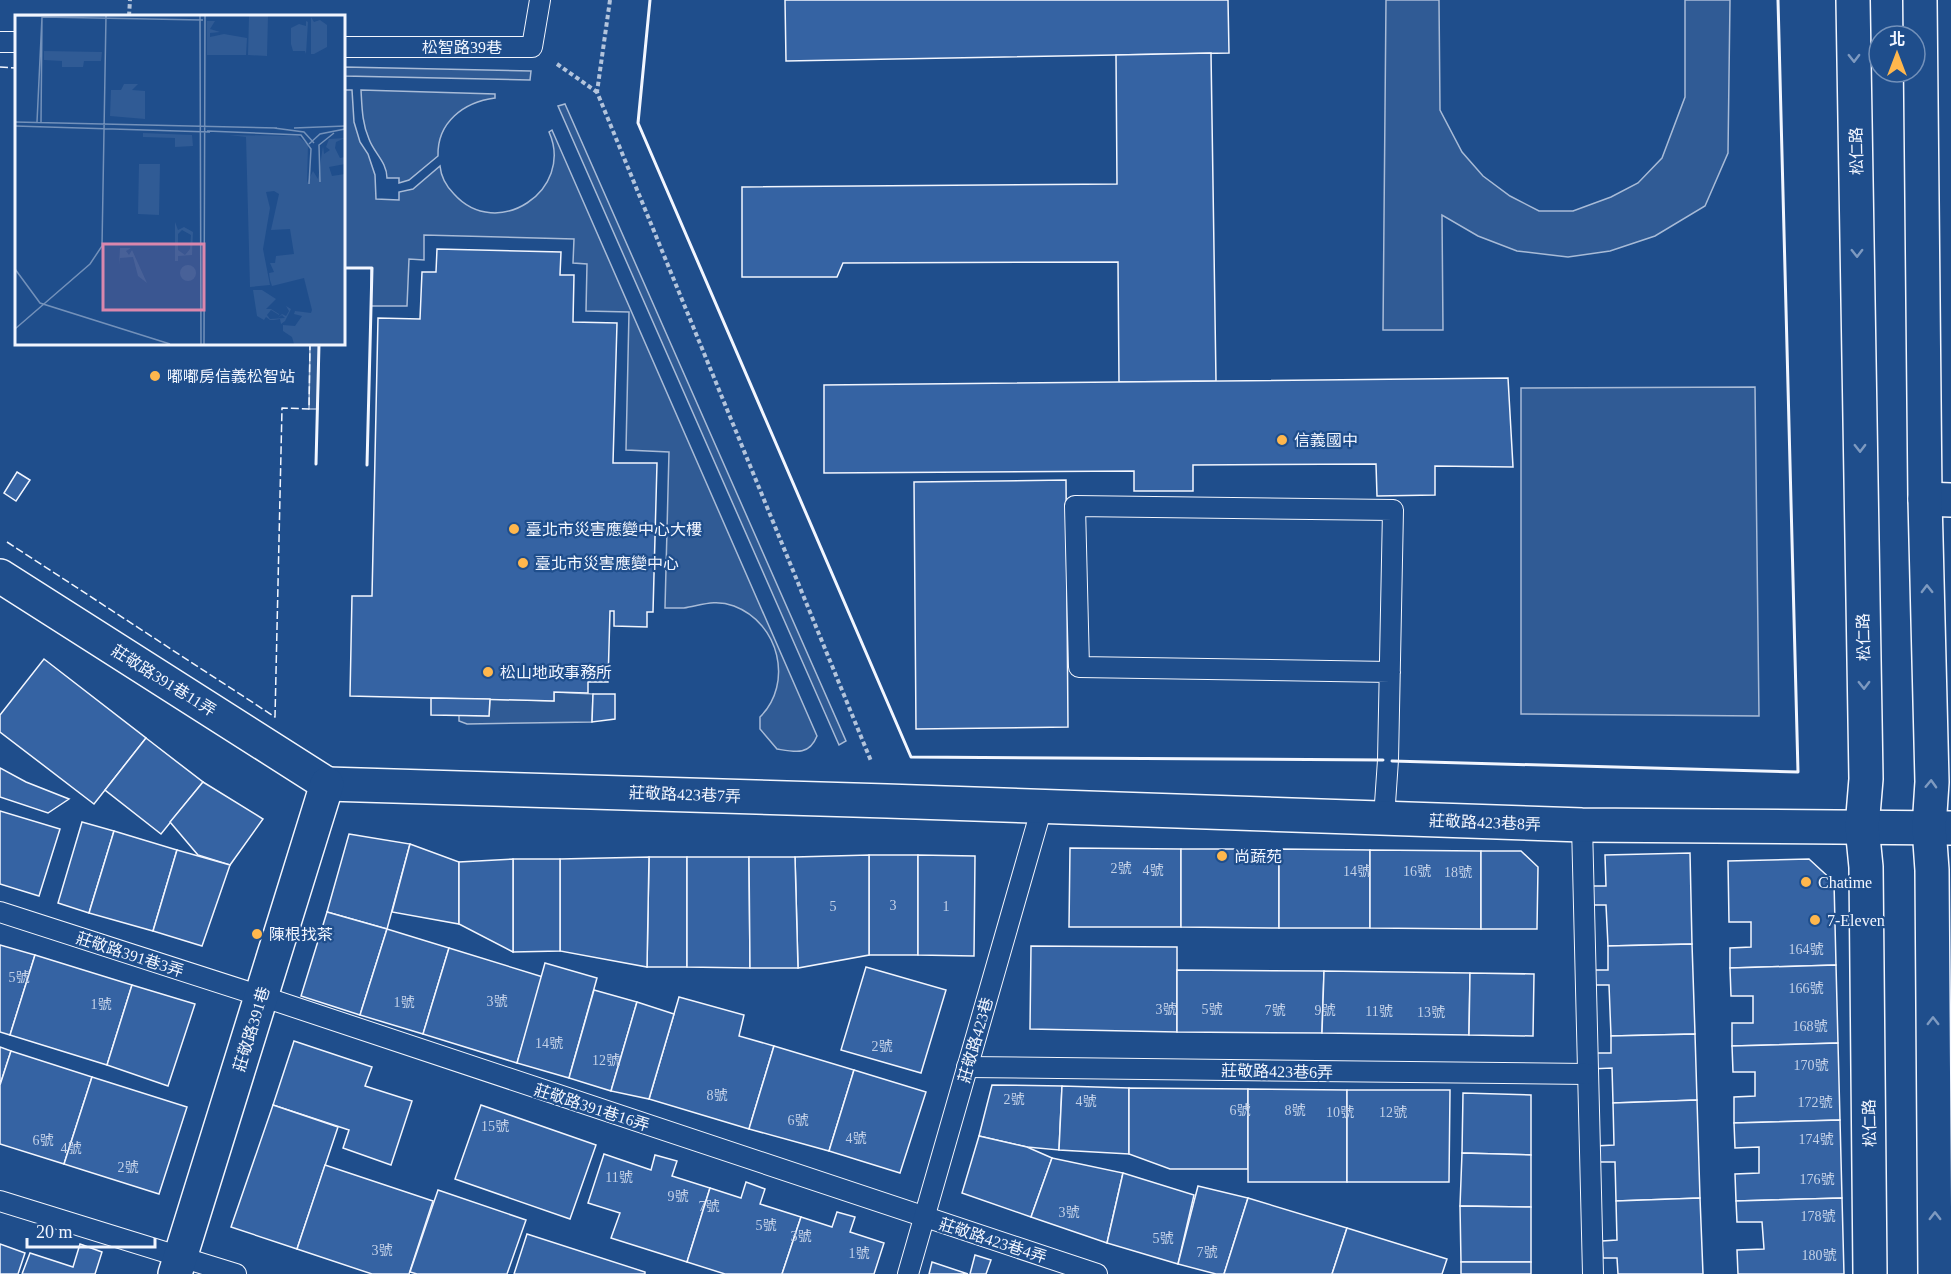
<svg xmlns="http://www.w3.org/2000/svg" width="1951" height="1274" viewBox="0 0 1951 1274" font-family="'Times New Roman','Noto Sans TC',serif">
<rect width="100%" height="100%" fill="#1f4e8c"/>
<g fill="#305b95" stroke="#a8bbd7" stroke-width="1.5">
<polygon points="1386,0 1439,0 1440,110 1462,152 1483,176 1510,196 1539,211 1573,211 1611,197 1638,183 1662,158 1685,97 1685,0 1730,0 1728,153 1705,206 1655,236 1610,251 1568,257 1517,251 1478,236 1442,215 1443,330 1383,330"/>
<polygon points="344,67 531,71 530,80 344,76"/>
<path d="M344,90h8l2,32 6,20 8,12 7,21 1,24 23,1v-8l14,-3 27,-23c1,11 7,21 14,28 43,48 121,-4 95,-62l3,-2 265,606c-8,20 -22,16 -40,13l-17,-20v-12c34,-34 19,-94 -26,-111 -19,-7 -32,-1 -50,2 -6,0 -13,0 -19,0l4,-156 -43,-2 3,-138 -43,-1 1,-47 -14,-1 1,-24 -150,-4v25l-15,-1 -2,47h-36v-38h-27z"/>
<path d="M361,90l134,4v4c-31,4 -58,24 -57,58l-29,24 -10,3v-5h-12c0,-16 -13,-25 -18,-39 -7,-16 -7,-32 -8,-49z"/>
<polygon points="565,104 846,741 839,745 558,106"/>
<polygon points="310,344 319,344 318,409 309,409"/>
<polygon points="1755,387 1759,716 1521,714 1521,388"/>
<polygon points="554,692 593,694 592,722 467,724 459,721 459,715 489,716 490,699 554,701"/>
</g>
<g fill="#3563a3" stroke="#f2f6ff" stroke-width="1.5">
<polygon points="785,0 1228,0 1229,53 786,61"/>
<polygon points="1211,53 1216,381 1119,382 1118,262 843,263 837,277 742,277 742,187 1117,184 1116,55"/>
<polygon points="437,249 561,252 560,275 574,275 573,322 617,323 613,463 657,463 653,612 647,612 647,627 614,626 614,611 610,611 608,682 588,682 588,693 554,692 554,701 350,696 352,596 372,596 378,318 420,319 422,272 436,272"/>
<polygon points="1508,378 1513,467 1435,466 1435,495 1377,496 1376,464 1193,465 1193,491 1134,491 1134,471 824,473 824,385"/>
<polygon points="17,472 30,480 16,501 4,493"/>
<polygon points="1066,480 1068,727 916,729 914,482"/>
<polygon points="44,659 146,738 94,804 0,732 0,715"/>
<polygon points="593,694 615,694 615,719 592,722"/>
<polygon points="431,698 490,699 489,716 431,715"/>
<polygon points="146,738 203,782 161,834 105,790"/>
<polygon points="0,768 26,782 69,799 48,813 0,797"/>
<polygon points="203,782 263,819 230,865 198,855 170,822"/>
<polygon points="0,811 60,829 39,896 0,884"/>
<polygon points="82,822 114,831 89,913 58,903"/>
<polygon points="114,831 177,850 153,931 89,913"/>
<polygon points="349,834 410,844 387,929 327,912"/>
<polygon points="410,844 459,862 459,924 392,912"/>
<polygon points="1070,848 1181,849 1181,927 1069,927"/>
<polygon points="1181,849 1279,849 1279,928 1181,927"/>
<polygon points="1279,849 1370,850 1370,928 1279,928"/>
<polygon points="177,850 230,865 202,946 153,931"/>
<polygon points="1370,850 1481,851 1481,929 1370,928"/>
<polygon points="1481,851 1521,851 1538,867 1537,929 1481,929"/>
<polygon points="1690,853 1692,944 1608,946 1606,905 1589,905 1588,886 1606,886 1605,855"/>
<rect x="869" y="855" width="49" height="100"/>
<polygon points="869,855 869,955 798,968 795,857"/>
<polygon points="918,855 975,856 974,956 918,955"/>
<polygon points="649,857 687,857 687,967 647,967"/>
<polygon points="649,857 647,967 560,951 560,859"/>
<polygon points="687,857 749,857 750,968 687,967"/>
<polygon points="749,857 795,857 798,968 750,968"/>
<polygon points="513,859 560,859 560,951 513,952"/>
<polygon points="513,859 513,952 459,924 459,862"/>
<polygon points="1809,859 1834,882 1836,965 1730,968 1730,948 1751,947 1751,922 1729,922 1728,861"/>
<polygon points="327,912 387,929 360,1015 301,996"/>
<polygon points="387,929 449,948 423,1034 360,1015"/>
<polygon points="1692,944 1695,1034 1611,1036 1609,985 1590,985 1590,970 1608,970 1608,946"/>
<polygon points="0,945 35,955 10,1035 0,1032"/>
<polygon points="1031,946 1177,947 1177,1032 1030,1029"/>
<polygon points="449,948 543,977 517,1063 423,1034"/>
<polygon points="35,955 132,985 107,1065 10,1035"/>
<polygon points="545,963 597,978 569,1078 517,1063"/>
<polygon points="1836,965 1838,1043 1732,1046 1732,1023 1753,1023 1753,996 1731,996 1730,968"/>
<polygon points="866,967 946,990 921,1073 841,1050"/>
<polygon points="1177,970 1324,971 1322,1033 1177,1032"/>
<polygon points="1324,971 1470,973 1469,1035 1322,1033"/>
<polygon points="1470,973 1534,974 1533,1036 1469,1035"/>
<polygon points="132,985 195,1004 168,1086 107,1065"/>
<polygon points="594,990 637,1002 611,1091 569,1078"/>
<polygon points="679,997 744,1015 739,1036 774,1046 749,1129 649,1099"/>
<polygon points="637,1002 674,1014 649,1099 611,1091"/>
<polygon points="1695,1034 1697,1100 1613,1103 1612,1068 1590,1069 1590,1053 1611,1053 1611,1036"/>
<polygon points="294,1041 372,1067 365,1086 412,1101 391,1165 343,1148 349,1130 273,1105"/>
<polygon points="1838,1043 1840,1120 1734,1123 1734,1097 1755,1096 1755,1072 1733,1072 1732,1046"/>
<polygon points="774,1046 854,1070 829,1151 749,1129"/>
<polygon points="0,1047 11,1051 0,1085"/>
<polygon points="11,1051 92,1077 64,1164 0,1144 0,1085"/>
<polygon points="854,1070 926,1092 900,1173 829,1151"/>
<polygon points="92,1077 187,1107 159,1194 64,1164"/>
<polygon points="992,1085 1062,1086 1059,1150 1027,1147 979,1136"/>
<polygon points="1062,1086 1129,1088 1129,1154 1059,1150"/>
<polygon points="1129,1088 1248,1089 1248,1169 1170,1169 1129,1154"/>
<polygon points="1248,1089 1347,1090 1347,1182 1248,1182"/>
<polygon points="1347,1090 1450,1090 1449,1182 1347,1182"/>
<polygon points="1463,1093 1531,1095 1531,1155 1462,1153"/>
<polygon points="1697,1100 1700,1198 1616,1201 1615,1162 1594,1162 1594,1146 1614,1145 1613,1103"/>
<polygon points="273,1105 338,1127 297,1249 231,1227"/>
<polygon points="481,1105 596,1145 570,1219 455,1179"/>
<polygon points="1840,1120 1842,1198 1736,1201 1735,1174 1759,1173 1759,1147 1735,1148 1734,1123"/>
<polygon points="979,1136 1027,1147 1052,1158 1031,1217 962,1193"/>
<polygon points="1462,1153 1531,1155 1531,1207 1460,1206"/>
<polygon points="604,1154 651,1170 655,1155 677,1161 672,1176 710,1188 687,1262 611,1238 620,1213 588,1203"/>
<polygon points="1052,1158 1123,1173 1107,1243 1031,1217"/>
<polygon points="325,1165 433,1201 409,1274 372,1274 297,1249"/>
<polygon points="1123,1173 1194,1195 1178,1264 1107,1243"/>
<polygon points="746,1182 765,1189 760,1204 801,1217 782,1274 725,1274 687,1262 710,1188 741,1198"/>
<polygon points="1198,1186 1248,1198 1224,1274 1216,1274 1178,1264"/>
<polygon points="438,1190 526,1220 507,1274 417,1274 410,1272"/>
<polygon points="1248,1198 1347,1228 1332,1274 1224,1274"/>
<polygon points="1700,1198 1703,1274 1618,1274 1617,1258 1603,1258 1602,1241 1617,1240 1616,1201"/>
<polygon points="1842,1198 1844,1274 1738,1274 1737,1250 1764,1249 1762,1222 1737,1222 1736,1201"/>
<polygon points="1460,1206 1531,1207 1531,1262 1461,1262"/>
<polygon points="837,1212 855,1217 850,1232 884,1243 874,1274 782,1274 801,1217 832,1227"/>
<polygon points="1347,1228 1447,1259 1442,1274 1332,1274"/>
<polygon points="527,1234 645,1272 645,1274 514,1274"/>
<polygon points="0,1244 25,1253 18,1274 0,1274"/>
<polygon points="80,1244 102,1252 95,1274 22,1274 30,1253 73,1267"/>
<polygon points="975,1255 991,1260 986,1274 970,1274"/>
<polygon points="932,1262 968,1274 929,1274"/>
<rect x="1461" y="1262" width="70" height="12"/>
</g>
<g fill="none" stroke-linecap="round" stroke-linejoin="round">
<g stroke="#f2f6ff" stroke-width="22">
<g id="lane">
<polyline points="0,42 16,42"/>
<polyline points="344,47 532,47 540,0"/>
<polyline points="1384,818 1388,760 1393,510 1075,506 1079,667 1390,672"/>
<polyline points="1582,825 1593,1274"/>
<polyline points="0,912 261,996 1097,1274"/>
<polyline points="967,1067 1588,1074"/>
<polyline points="0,1201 236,1274"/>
<polyline points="908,1274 1042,807"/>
</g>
</g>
<g stroke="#f2f6ff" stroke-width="36">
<g id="street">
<polyline points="1925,499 1951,500"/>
<polyline points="0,576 327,784"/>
<polyline points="327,784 887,801 1582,825 1951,828"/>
<polyline points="175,1274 327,784"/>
</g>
</g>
<g stroke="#f2f6ff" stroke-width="36">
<g id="secondary">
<polyline points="1853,0 1866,779 1862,827 1866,867 1870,1274"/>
<polyline points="1920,0 1925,499 1932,782 1929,828 1932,870 1935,1274"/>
</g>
</g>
<g stroke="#b3c4dc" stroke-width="4" stroke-dasharray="4.5 3" stroke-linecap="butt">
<polyline points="610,0 597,92 871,761"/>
<polyline points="129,16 130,0"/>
<polyline points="557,64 597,92"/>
</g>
<use href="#lane" stroke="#1f4e8c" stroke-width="20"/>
<use href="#street" stroke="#1f4e8c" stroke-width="33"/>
<use href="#secondary" stroke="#1f4e8c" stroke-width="33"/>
<g stroke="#f2f6ff" stroke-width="1.5" stroke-dasharray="8 3" stroke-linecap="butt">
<polyline points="0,67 16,68"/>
<polyline points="7,542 275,717 282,408 309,409 310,344"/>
</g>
<g stroke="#f2f6ff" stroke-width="3">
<polyline points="650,0 638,123 911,757 1383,760"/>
<polyline points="344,268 372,268 367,465"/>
<polyline points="316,464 319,344"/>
<polyline points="1392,761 1798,772 1778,0"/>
</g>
</g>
<defs><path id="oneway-chevron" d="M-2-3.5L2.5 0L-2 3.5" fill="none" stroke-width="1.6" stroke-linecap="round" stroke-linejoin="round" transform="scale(1.5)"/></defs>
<g stroke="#7e9ac0">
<use href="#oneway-chevron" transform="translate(1854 58) rotate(89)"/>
<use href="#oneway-chevron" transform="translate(1857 253) rotate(89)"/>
<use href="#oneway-chevron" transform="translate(1860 448) rotate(89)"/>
<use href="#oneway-chevron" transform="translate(1927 589) rotate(-91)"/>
<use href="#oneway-chevron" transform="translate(1864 685) rotate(89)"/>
<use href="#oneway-chevron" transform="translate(1931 784) rotate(-88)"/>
<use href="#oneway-chevron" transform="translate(1933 1021) rotate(-90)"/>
<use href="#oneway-chevron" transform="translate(1935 1216) rotate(-90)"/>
</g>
<g fill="#ffb74d" stroke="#1f4e8c" stroke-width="2">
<circle cx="155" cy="376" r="6"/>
<circle cx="1282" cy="440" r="6"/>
<circle cx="514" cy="529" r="6"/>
<circle cx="523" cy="563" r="6"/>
<circle cx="488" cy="672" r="6"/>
<circle cx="1222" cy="856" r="6"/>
<circle cx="1806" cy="882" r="6"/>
<circle cx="1815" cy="920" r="6"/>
<circle cx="257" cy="934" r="6"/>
</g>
<g text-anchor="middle" stroke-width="4.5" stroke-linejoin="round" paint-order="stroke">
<g font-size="14" fill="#c3d1e8">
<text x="1121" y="873">2號</text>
<text x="1153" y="875">4號</text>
<text x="1357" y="876">14號</text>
<text x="1417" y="876">16號</text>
<text x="1458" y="877">18號</text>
<text x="893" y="910">3</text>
<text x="833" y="911">5</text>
<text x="946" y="911">1</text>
<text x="1806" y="954">164號</text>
<text x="19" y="982">5號</text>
<text x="1806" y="993">166號</text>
<text x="497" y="1006">3號</text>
<text x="404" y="1007">1號</text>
<text x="101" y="1009">1號</text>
<text x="1166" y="1014">3號</text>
<text x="1212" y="1014">5號</text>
<text x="1275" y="1015">7號</text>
<text x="1325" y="1015">9號</text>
<text x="1379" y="1016">11號</text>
<text x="1431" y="1017">13號</text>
<text x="1810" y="1031">168號</text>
<text x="549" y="1048">14號</text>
<text x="882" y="1051">2號</text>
<text x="606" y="1065">12號</text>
<text x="1811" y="1070">170號</text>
<text x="717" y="1100">8號</text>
<text x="1014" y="1104">2號</text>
<text x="1086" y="1106">4號</text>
<text x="1815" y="1107">172號</text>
<text x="1240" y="1115">6號</text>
<text x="1295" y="1115">8號</text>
<text x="1340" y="1117">10號</text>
<text x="1393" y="1117">12號</text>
<text x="798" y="1125">6號</text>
<text x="495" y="1131">15號</text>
<text x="856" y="1143">4號</text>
<text x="1816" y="1144">174號</text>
<text x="43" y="1145">6號</text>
<text x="71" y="1153">4號</text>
<text x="128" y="1172">2號</text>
<text x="619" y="1182">11號</text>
<text x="1817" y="1184">176號</text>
<text x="678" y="1201">9號</text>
<text x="709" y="1211">7號</text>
<text x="1069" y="1217">3號</text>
<text x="1818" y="1221">178號</text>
<text x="766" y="1230">5號</text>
<text x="801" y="1241">3號</text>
<text x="1163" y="1243">5號</text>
<text x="382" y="1255">3號</text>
<text x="1207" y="1257">7號</text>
<text x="859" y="1258">1號</text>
<text x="1819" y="1260">180號</text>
</g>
<g font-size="16" fill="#f2f6ff" stroke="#1f4e8c">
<text x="462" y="53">松智路39巷</text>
<text transform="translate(1856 151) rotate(-91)" y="6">松仁路</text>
<text transform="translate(1863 637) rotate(-91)" y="6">松仁路</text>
<text transform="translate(164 680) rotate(32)" y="6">莊敬路391巷11弄</text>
<text transform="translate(685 794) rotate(2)" y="6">莊敬路423巷7弄</text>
<text transform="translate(1485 822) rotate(2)" y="6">莊敬路423巷8弄</text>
<text transform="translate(130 954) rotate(18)" y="6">莊敬路391巷3弄</text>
<text transform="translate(251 1029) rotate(-73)" y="6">莊敬路391巷</text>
<text transform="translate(975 1040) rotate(-74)" y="6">莊敬路423巷</text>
<text transform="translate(1277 1071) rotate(1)" y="6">莊敬路423巷6弄</text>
<text transform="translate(592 1107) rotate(18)" y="6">莊敬路391巷16弄</text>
<text transform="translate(1869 1123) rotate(-91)" y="6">松仁路</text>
<text transform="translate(993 1240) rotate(18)" y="6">莊敬路423巷4弄</text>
</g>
<g font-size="16" fill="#f2f6ff" stroke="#1f4e8c" text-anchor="start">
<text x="167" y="382">嘟嘟房信義松智站</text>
<text x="1294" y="446">信義國中</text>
<text x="526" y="535">臺北市災害應變中心大樓</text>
<text x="535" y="569">臺北市災害應變中心</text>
<text x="500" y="678">松山地政事務所</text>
<text x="1234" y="862">尚蔬苑</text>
<text x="1818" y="888">Chatime</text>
<text x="1827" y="926">7-Eleven</text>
<text x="269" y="940">陳根找茶</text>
</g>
</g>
<g transform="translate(15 15)">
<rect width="330" height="330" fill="#1f4e8c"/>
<path d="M234,1h19l-1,40 -19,-1zM296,2l3,5 6,-2 7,5v22l-13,7h-3zM192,6h8l-5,8 10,3 -10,1v4l14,-3 23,4 -1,17h-39zM291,6l2,1 -2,32 -1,-3h-12l-2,-7v-16l8,-4 7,2zM29,36l58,1 -1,9h-17l-1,6h-21v-6l-18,-1zM109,69h14l-6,6 13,1v28l-35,-3 1,-26h10zM128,118l49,2 1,11 -18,1v-9l-32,-1zM214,120l69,1 10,9 -1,38 6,-12 5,8 5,-33 1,8 6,-4 -4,-3 3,-8 16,-1 -9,4 -1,6 5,10 5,-1v7l-16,3 3,9 13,-2v170h-51l-2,-7 -9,-6v-6l12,1 7,-10 -8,-2 1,-3 16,2 1,-3 -8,-32 -32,8 -2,-6 -1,-7 5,-1 -4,-9h5l1,-7 18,-2 -4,-25 -19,1 8,-36 -5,-3 -8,1 4,16 -7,41 7,36 -20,2 -4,-150zM124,149h21l-1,51 -21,-1zM160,207l3,8 6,-3 9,5 -1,23 -14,1v5h-3zM167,215l9,5 -1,14 -5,6 -7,-5v-16zM105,233h11l-5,3 3,4 3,-5 15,33 -9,-7 -5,-19 -13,1 -1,7zM165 258a8 8 0 1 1 16 0a8 8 0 1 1-16 0ZM238,275h9l14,9 -10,10h5l8,5v1l-8,-5 -4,5 3,4 15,-1 -3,-3 -4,3 4,-4 4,2 3,-5 -3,-5 5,3 -6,12 -4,3 -1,-5 -6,1h-4l-4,-3 -2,3 -7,-4z" fill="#305b95" fill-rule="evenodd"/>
<path fill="none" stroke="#7391ba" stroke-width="1.5" d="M0,1h27M185,1l1,328M27,2l161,3M0,107l262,6M22,107l5,-105M26,108l1,-106M0,111l195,6M259,113l30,4 10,11M279,113l51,-2M192,116l94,4 10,14 -2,35M294,129l11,-10 25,-5M305,167l-1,-37 15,-12M0,254l25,34 130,41M0,314l75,-65 12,-18 4,-230M189,329l1,-328"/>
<path fill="#da87ad" fill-opacity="0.15" stroke="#da87ad" stroke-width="3" d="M88,229h101v66h-101z"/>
<rect width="330" height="330" fill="none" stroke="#f2f6ff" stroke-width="3"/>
</g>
<g transform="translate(1897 54)"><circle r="28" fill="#1f4e8c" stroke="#7391ba" stroke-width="1.5"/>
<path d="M0-4.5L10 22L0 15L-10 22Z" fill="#ffb74d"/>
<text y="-9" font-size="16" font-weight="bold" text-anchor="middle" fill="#f2f6ff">北</text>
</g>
<path d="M27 1238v9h128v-9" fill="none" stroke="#f2f6ff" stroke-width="3"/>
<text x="36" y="1238" font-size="18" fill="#f2f6ff" stroke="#1f4e8c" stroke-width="4.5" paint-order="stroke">20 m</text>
</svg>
